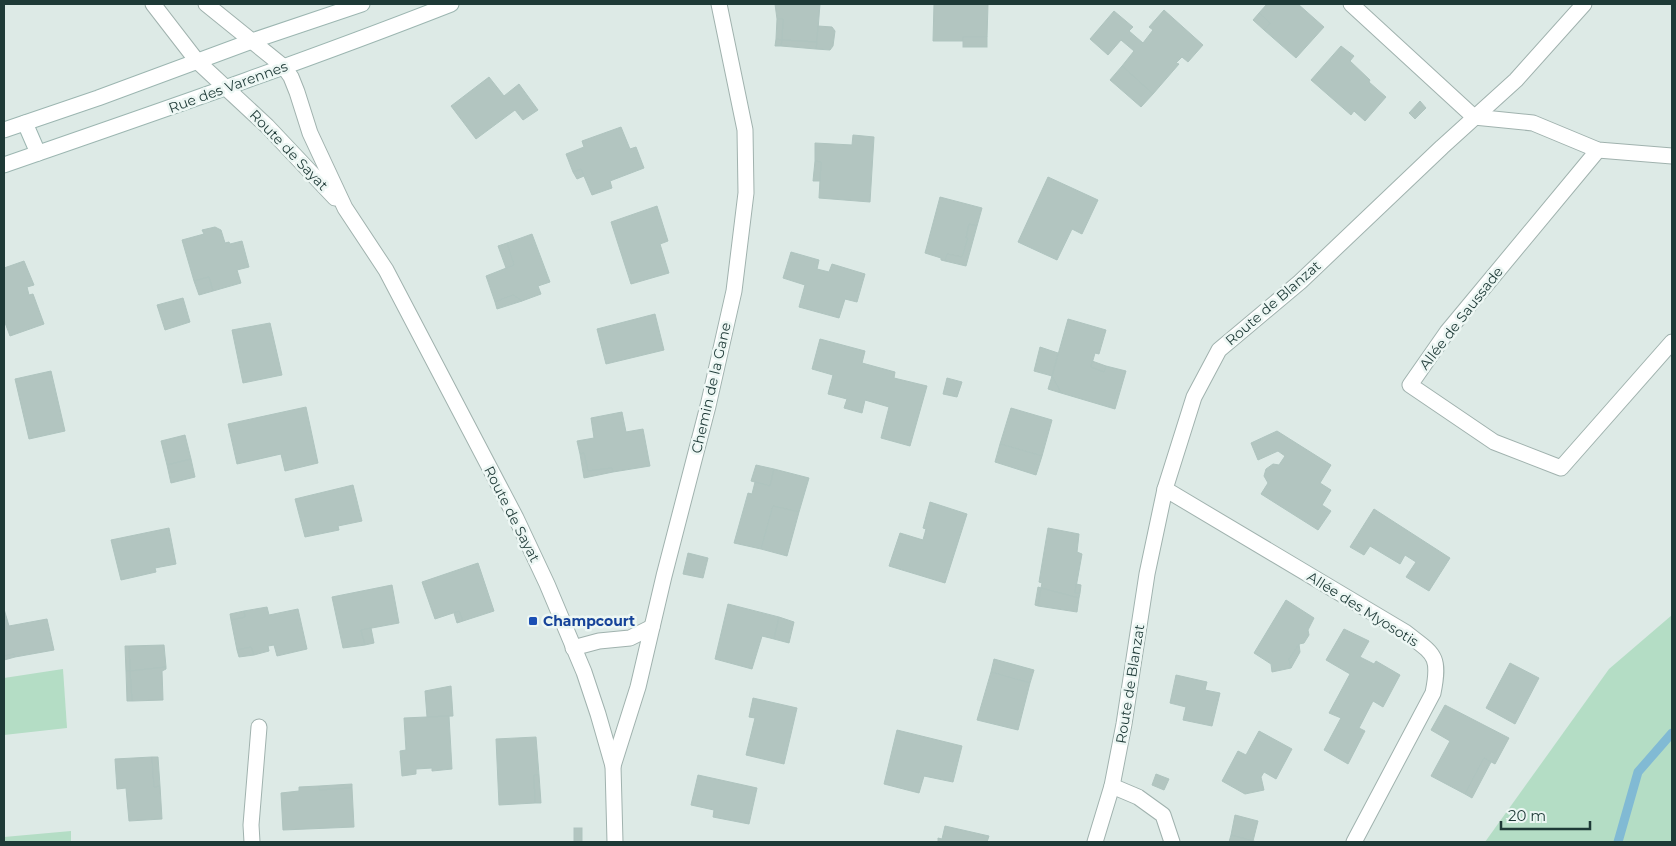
<svg xmlns="http://www.w3.org/2000/svg" width="1676" height="846" viewBox="0 0 1676 846" font-family="Montserrat,sans-serif">
<rect width="100%" height="100%" fill="#ddeae6"/>
<g fill="#b4ddc5">
<polygon points="1672,615 1672,842 1485,842 1609,669"/>
<polygon points="63,669 67,728 4,735 4,678"/>
<polygon points="71,831 71,842 4,842 4,837"/>
</g>
<g fill="none" stroke-linecap="round" stroke-linejoin="round">
<polyline stroke="#81bad4" stroke-width="9" points="1618,842 1638,772 1672,733"/>
</g>
<g fill="#b2c5c0" stroke="#afc4bf">
<polygon points="775,4 820,4 817,42 782,40 783,19 777,19"/>
<polygon points="934,4 988,4 987,37 963,37 963,41 933,41"/>
<polygon points="1267,4 1298,4 1324,27 1296,58 1264,30 1270,23 1259,13"/>
<polygon points="1164,10 1203,45 1188,62 1182,57 1176,63 1179,64 1153,94 1122,66 1134,51 1121,40 1108,55 1090,39 1114,11 1133,27 1129,31 1143,43 1153,30 1149,27"/>
<polygon points="1259,13 1270,23 1264,30 1253,20"/>
<polygon points="777,19 783,19 782,40 776,39"/>
<polygon points="818,26 832,27 835,31 833,46 830,50 816,49"/>
<rect x="963" y="37" width="24" height="10"/>
<polygon points="776,39 782,40 781,46 775,46"/>
<polygon points="782,40 817,42 816,49 781,46"/>
<polygon points="1341,46 1354,56 1350,61 1370,80 1369,82 1386,97 1365,121 1354,111 1351,115 1311,80"/>
<polygon points="1122,66 1153,94 1141,107 1110,80"/>
<polygon points="489,77 504,96 519,84 538,110 523,120 515,110 476,139 451,106"/>
<polygon points="1420,101 1426,108 1415,119 1409,113"/>
<polygon points="621,127 630,149 636,147 644,168 610,181 612,188 592,195 581,169 573,172 566,154 584,147 582,141"/>
<polygon points="853,135 874,137 870,202 819,198 821,162 815,161 815,143 852,145"/>
<polygon points="815,161 821,162 820,181 813,181"/>
<polygon points="581,169 584,176 577,179 573,172"/>
<polygon points="1048,177 1098,200 1082,234 1072,229 1057,260 1018,242"/>
<polygon points="940,197 982,208 977,226 969,224 966,238 968,238 962,257 947,254 945,261 941,260 941,258 925,253"/>
<polygon points="657,206 668,241 660,244 669,273 631,284 611,222"/>
<polygon points="969,224 977,226 966,266 945,261 947,254 962,257 968,238 966,238"/>
<polygon points="215,227 221,230 225,243 229,242 230,244 242,241 249,267 237,270 241,283 213,291 209,277 194,281 182,240 204,234 202,230"/>
<polygon points="532,234 550,282 538,286 541,294 522,301 513,295 495,302 486,276 514,265 507,243"/>
<polygon points="507,243 514,265 506,268 498,246"/>
<polygon points="791,252 819,260 817,269 829,272 832,264 865,274 857,302 845,299 839,318 799,307 805,285 783,278"/>
<polygon points="24,261 34,285 27,287 29,295 33,294 44,324 10,336 4,320 4,268"/>
<polygon points="209,277 213,291 199,295 194,281"/>
<polygon points="513,295 522,301 497,309 495,302"/>
<polygon points="183,298 190,322 165,330 157,305"/>
<polygon points="655,314 664,350 606,364 597,329"/>
<polygon points="1068,319 1106,330 1099,354 1095,353 1091,367 1104,372 1106,366 1126,371 1115,409 1061,393 1052,376"/>
<polygon points="270,323 282,375 243,383 232,330"/>
<polygon points="820,339 865,351 862,363 895,372 894,378 927,386 910,446 881,438 889,407 865,400 862,413 844,408 847,399 828,394 833,375 812,369"/>
<polygon points="1040,347 1058,353 1052,376 1034,371"/>
<polygon points="1092,361 1106,366 1104,372 1091,367"/>
<polygon points="51,371 65,431 29,439 15,379"/>
<polygon points="1052,376 1061,393 1048,389"/>
<polygon points="947,378 962,382 957,397 943,394"/>
<polygon points="306,407 318,463 285,471 281,454 237,464 228,424"/>
<polygon points="1011,408 1052,420 1042,456 1000,444"/>
<polygon points="622,412 626,432 643,429 650,466 613,472 612,468 588,471 584,453 580,454 577,441 594,438 591,418"/>
<polygon points="1277,431 1331,465 1320,483 1331,490 1322,505 1331,511 1318,530 1261,494 1268,483 1264,476 1266,469 1273,464 1279,465 1285,456 1278,451 1258,460 1251,443"/>
<polygon points="185,435 191,459 167,465 161,441"/>
<polygon points="1000,444 1042,456 1036,475 995,462"/>
<polygon points="584,453 588,471 612,468 613,472 584,478 580,454"/>
<polygon points="191,459 195,477 171,483 167,465"/>
<polygon points="756,465 774,469 770,486 751,481"/>
<polygon points="774,469 809,478 799,512 773,506 761,549 734,543 748,493 752,494 755,482 770,486"/>
<polygon points="353,485 362,521 338,526 339,530 305,537 295,499"/>
<polygon points="930,502 967,514 945,583 889,566 900,533 923,540 926,529 923,528"/>
<polygon points="773,506 799,512 787,556 761,549"/>
<polygon points="1374,509 1450,558 1429,591 1406,577 1416,562 1405,555 1400,564 1370,546 1364,555 1350,547"/>
<polygon points="169,528 176,564 155,568 156,572 121,580 111,540"/>
<polygon points="1048,528 1079,534 1077,552 1082,554 1075,593 1080,593 1079,598 1041,588 1042,583 1039,582"/>
<polygon points="688,553 708,558 703,578 683,574"/>
<polygon points="478,563 494,611 463,621 459,611 435,619 422,582"/>
<polygon points="1076,584 1081,585 1080,593 1075,593"/>
<polygon points="392,585 399,623 361,630 365,645 343,648 332,597"/>
<polygon points="1038,587 1041,588 1038,606 1035,605"/>
<polygon points="1041,588 1079,598 1077,612 1038,606"/>
<polygon points="1286,600 1314,618 1308,630 1309,635 1304,643 1299,644 1289,659 1291,668 1272,672 1271,664 1254,653"/>
<polygon points="728,604 779,617 774,639 762,636 752,669 715,659"/>
<polygon points="267,607 269,615 298,609 307,649 277,656 274,645 268,646 269,651 254,655 251,647 237,650 231,620 245,617 244,611"/>
<polygon points="4,609 9,626 47,619 54,650 15,657 14,654 4,656"/>
<polygon points="244,611 245,617 231,620 230,614"/>
<polygon points="459,611 463,621 457,623 454,613"/>
<polygon points="779,617 794,622 789,643 774,639"/>
<polygon points="371,628 374,643 365,645 361,630"/>
<polygon points="1344,629 1369,641 1360,657 1374,664 1376,661 1400,675 1383,707 1373,701 1359,728 1365,731 1348,764 1324,750 1341,718 1329,713 1350,674 1326,660"/>
<polygon points="1299,644 1300,652 1291,668 1289,659"/>
<polygon points="164,645 166,667 130,671 129,646"/>
<polygon points="125,646 129,646 130,671 126,671"/>
<polygon points="251,647 254,655 239,657 237,650"/>
<polygon points="14,654 15,657 4,660 4,656"/>
<polygon points="994,659 1034,670 1030,683 991,672"/>
<polygon points="1510,663 1539,678 1515,724 1486,708"/>
<polygon points="166,667 166,669 162,671 163,700 132,701 130,671"/>
<polygon points="126,671 130,671 132,701 127,701"/>
<polygon points="991,672 1030,683 1018,730 977,720"/>
<polygon points="1176,675 1207,682 1205,690 1220,693 1212,726 1183,720 1186,707 1170,703"/>
<polygon points="451,686 453,716 427,717 425,691"/>
<polygon points="753,698 797,708 784,764 746,755 755,718 749,717"/>
<polygon points="1445,705 1509,738 1495,764 1484,758 1465,794 1431,776 1450,741 1431,730"/>
<polygon points="449,716 452,769 432,771 432,768 416,769 416,774 402,776 400,751 406,750 404,718"/>
<polygon points="897,730 962,746 953,782 924,776 919,793 884,784"/>
<polygon points="1259,731 1292,749 1276,779 1264,772 1261,777 1264,790 1245,794 1222,781 1238,751 1246,755"/>
<polygon points="536,737 539,775 534,775 535,803 499,805 496,739"/>
<polygon points="152,757 154,787 160,786 162,819 129,821 126,788 117,789 115,759"/>
<polygon points="152,757 158,757 160,786 154,787"/>
<polygon points="1484,758 1491,762 1472,798 1465,794"/>
<polygon points="1156,774 1169,779 1164,790 1152,785"/>
<polygon points="534,775 539,775 541,803 535,803"/>
<polygon points="698,775 757,788 749,824 713,817 714,810 691,805"/>
<polygon points="352,784 352,788 319,790 319,786"/>
<polygon points="319,786 319,790 352,788 354,827 283,830 281,793 299,791 299,787"/>
<polygon points="1235,815 1258,821 1253,841 1231,835"/>
<polygon points="945,826 989,836 987,842 938,842 938,838 942,839"/>
<rect x="574" y="828" width="8" height="14"/>
<polygon points="1231,835 1253,841 1258,842 1229,842"/>
</g>
<g fill="none" stroke-linecap="round" stroke-linejoin="round">
<g stroke="#a0b2ae" stroke-width="17">
<g id="minor">
<polyline points="1351,4 1474,117 1533,123 1598,150 1672,156"/>
<polyline points="1598,150 1447,332 1410,385 1494,442 1561,468 1672,342"/>
<path d="M1165,489l240,143c28,22 36,22 28,61l-79,149"/>
<polyline points="573,648 599,641 630,638 652,627"/>
<polyline points="613,766 638,687 664,576 708,406 734,291 746,193 745,130 719,4"/>
<polyline points="1112,786 1138,797 1163,815 1172,842"/>
<polyline points="252,842 251,825 259,727"/>
<polyline points="1095,842 1112,786 1124,724 1147,574 1165,489 1194,397 1219,350 1300,282 1442,147 1516,80 1584,4"/>
</g>
</g>
<g stroke="#a0b2ae" stroke-width="17">
<g id="tertiary">
<polyline points="153,4 197,61 267,126 335,198"/>
<polyline points="206,4 284,67 291,77 297,92 310,133 345,208 386,270 516,518 547,584 584,672 598,714 613,766 615,842"/>
</g>
</g>
<g stroke="#9cb6b1" stroke-width="17">
<g id="secondary">
<polyline points="25,123 38,153"/>
<polyline points="4,130 98,98 252,41 362,4"/>
<path d="M4,165c150,-52 299,-103 447,-161"/>
</g>
</g>
<use href="#minor" stroke="#fff" stroke-width="15"/>
<use href="#tertiary" stroke="#fff" stroke-width="15"/>
<use href="#secondary" stroke="#fff" stroke-width="15"/>
</g>
<rect fill="#1a4fb4" stroke="#edf7f4" stroke-width="2" x="528" y="616" width="10" height="10" rx="2.5"/>
<g text-anchor="middle" stroke-width="5" stroke-linejoin="round" paint-order="stroke">
<g font-size="14" fill="#1e3a37" stroke="#edf7f4">
<text transform="translate(228 87) rotate(-20)" y="5">Rue des Varennes</text>
<text transform="translate(289 150) rotate(46)" y="5">Route de Sayat</text>
<text transform="translate(1273 303) rotate(-41)" y="5">Route de Blanzat</text>
<text transform="translate(1461 318) rotate(-52)" y="5">Allée de Saussade</text>
<text transform="translate(711 388) rotate(-77)" y="5">Chemin de la Gane</text>
<text transform="translate(512 514) rotate(63)" y="5">Route de Sayat</text>
<text transform="translate(1363 609) rotate(32)" y="5">Allée des Myosotis</text>
<text transform="translate(1130 684) rotate(-81)" y="5">Route de Blanzat</text>
</g>
<g font-size="14" font-weight="bold" fill="#164399" stroke="#edf7f4" text-anchor="start">
<text x="543" y="626">Champcourt</text>
</g>
</g>
<rect width="1676" height="846" fill="none" stroke="#1e3a37" stroke-width="10"/>
<path d="M1501 821v8h89v-8" fill="none" stroke="#1e3a37" stroke-width="2.5"/>
<text x="1508" y="821" font-size="15" fill="#1e3a37" stroke="#edf7f4" stroke-width="4" paint-order="stroke">20 m</text>
</svg>
